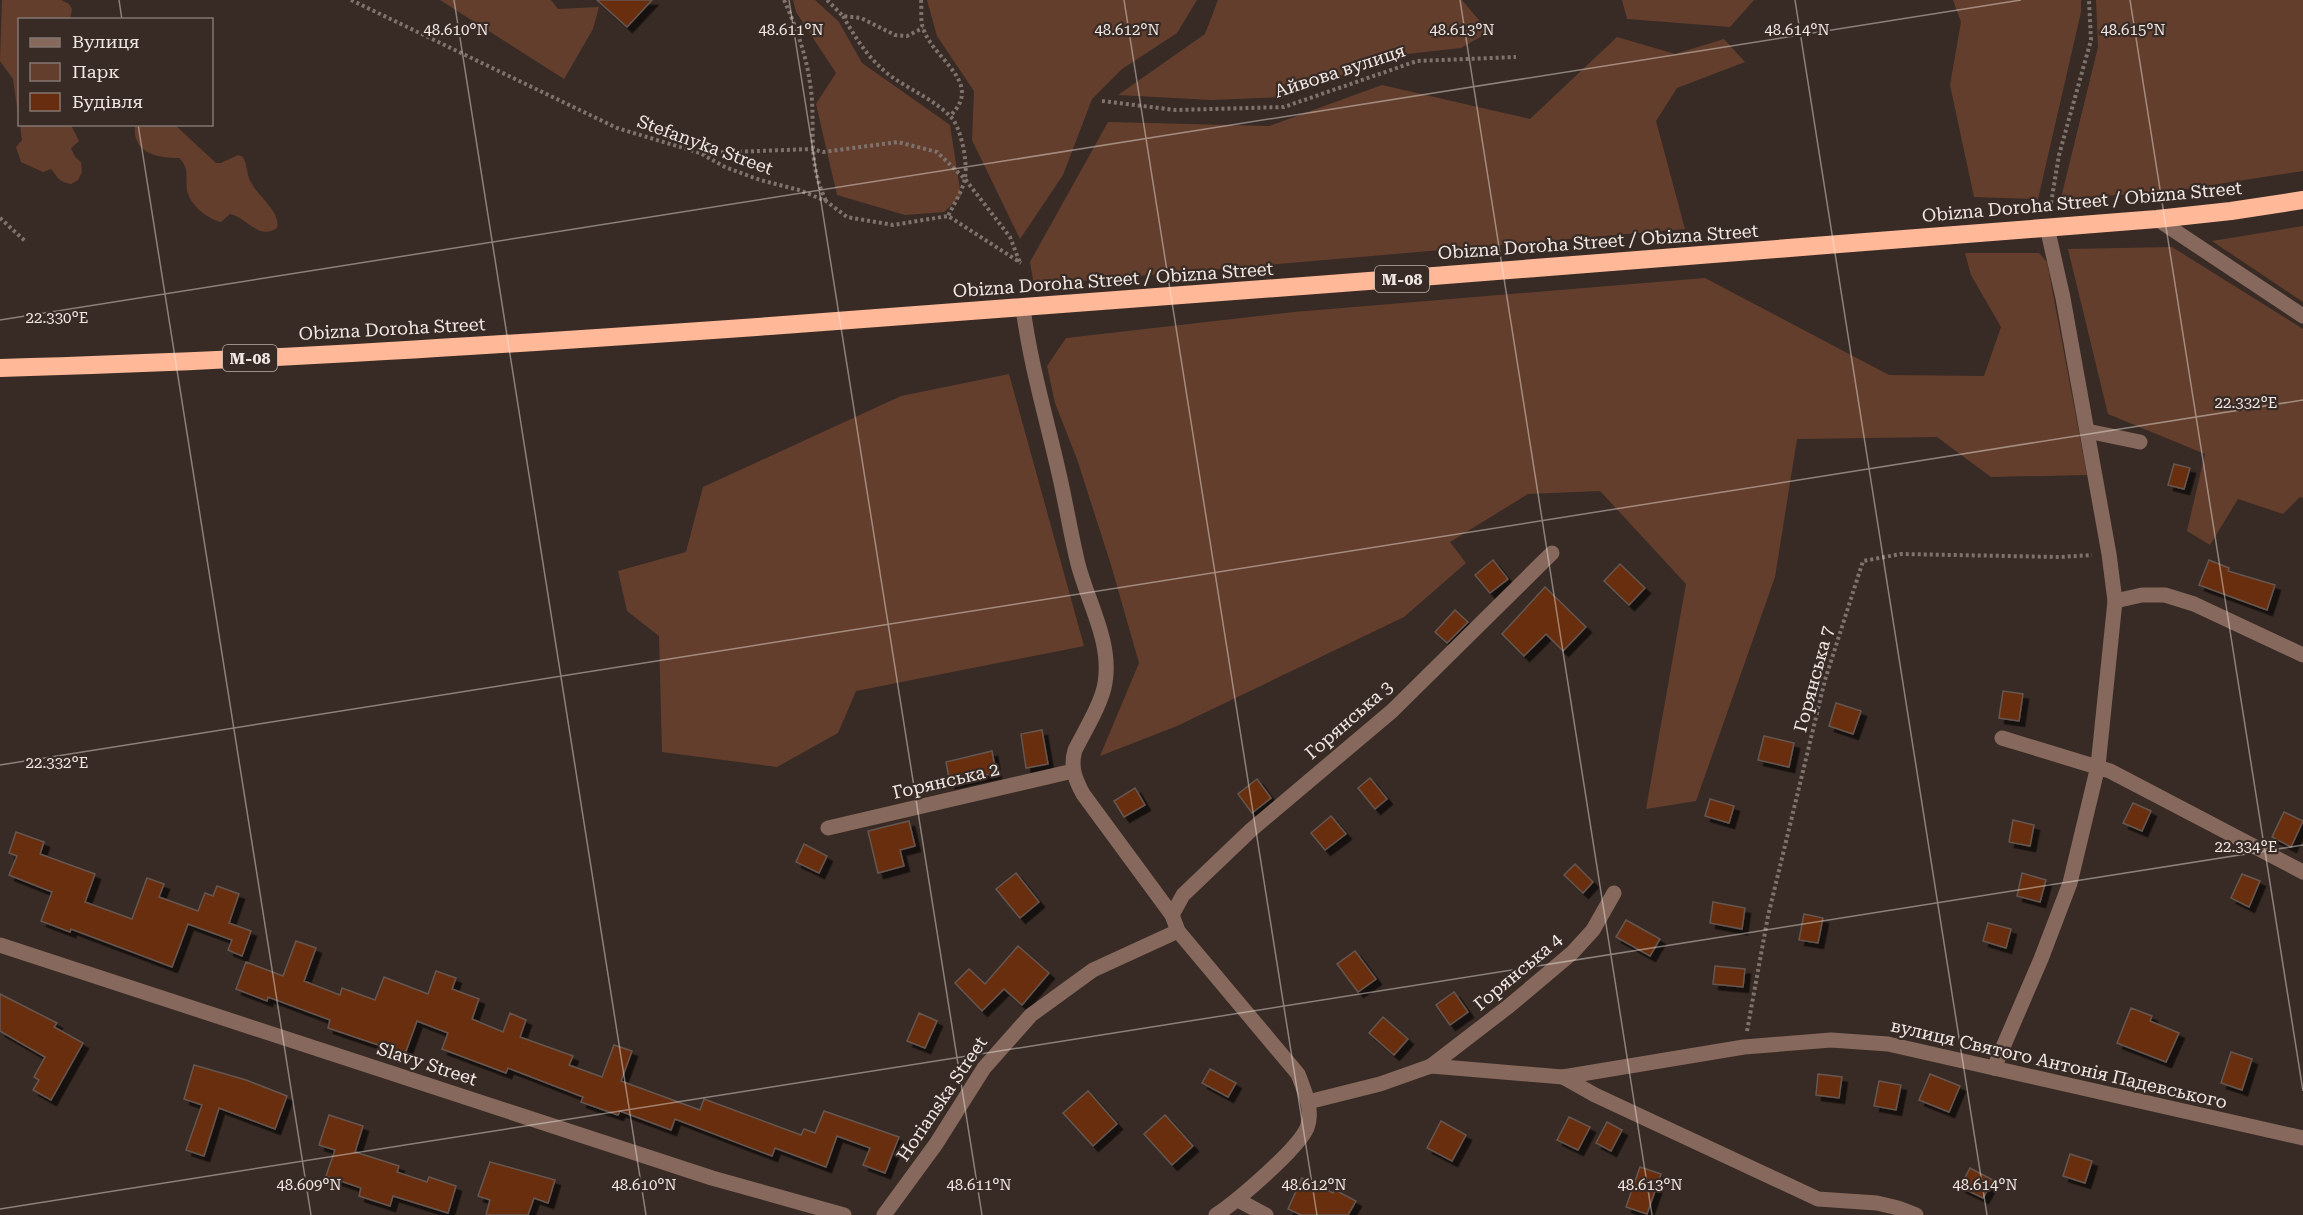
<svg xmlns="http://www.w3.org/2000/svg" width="2303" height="1215" viewBox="0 0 2303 1215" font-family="'Roboto Serif',serif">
<defs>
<filter id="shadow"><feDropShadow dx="5.5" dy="5.5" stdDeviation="0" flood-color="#0009"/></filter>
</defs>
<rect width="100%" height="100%" fill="#382b25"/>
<g fill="#643e2d">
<polygon points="2,0 61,0 69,4 72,9 70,19 20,20 19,121 13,79 0,61"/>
<polygon points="440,0 551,0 558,9 599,7 593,29 564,79"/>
<polygon points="793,0 815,0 839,22 862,63 950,125 961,196 944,212 905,215 837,195 816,104 836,73 796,12"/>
<polygon points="927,0 1197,0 1177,33 1122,69 1092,99 1063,175 1020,239 972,140 974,91 937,36"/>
<polygon points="1218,0 1462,0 1489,32 1461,48 1398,55 1284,97 1212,100 1118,95 1205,34"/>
<polygon points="1622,0 1754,0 1730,27 1627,19"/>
<polygon points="1953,0 2081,0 2081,12 2038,199 1974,197 1950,85 1961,22"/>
<polygon points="2096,0 2303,0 2303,171 2160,193 2061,198 2098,47"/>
<polygon points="1617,37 1675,54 1724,39 1745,62 1677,88 1656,121 1685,229 1034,285 1030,262 1108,122 1269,126 1382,85 1530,119"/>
<path d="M20,125h51l8,16 -8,7 4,9 6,5 1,10 -4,8 -7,4c-14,-3 -12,-6 -20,-15l-8,3 -22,-10 -5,-15 6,-7z"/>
<path d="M135,125h40l41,38h5l17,-8 5,2c5,9 3,18 9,27 7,13 29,28 25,44 -19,13 -30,-11 -47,-14l-9,8c-14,-3 -31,-17 -34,-32 -2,-12 3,-22 -8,-32 -22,0 -47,-5 -44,-33z"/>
<polygon points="2303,226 2303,302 2212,241"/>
<polygon points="2172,247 2303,329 2303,498 2300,497 2283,514 2238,499 2210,545 2187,531 2205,454 2108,414 2068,249"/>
<polygon points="1965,253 2039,253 2047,262 2087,475 1991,477 1937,437 1797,439 1775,577 1696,801 1646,809 1686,584 1600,491 1528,494 1450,542 1466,563 1404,617 1177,726 1100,756 1139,663 1111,565 1077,459 1055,403 1047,366 1066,338 1294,312 1705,278 1889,375 1984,376 2001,327 1971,275"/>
<polygon points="1009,374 1084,646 856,691 838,733 777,767 662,752 659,636 627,611 618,571 686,552 703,487 901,396"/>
</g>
<g fill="#682d0e" stroke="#655650" stroke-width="1.5" filter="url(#shadow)">
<polygon points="597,0 652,0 627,27"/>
<polygon points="2174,464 2190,468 2184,489 2168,485"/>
<polygon points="1493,560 1508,579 1490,593 1475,575"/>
<polygon points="2209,560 2229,568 2228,571 2275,585 2267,610 2199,585"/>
<polygon points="1620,564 1645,588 1629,605 1604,581"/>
<polygon points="1545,587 1586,627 1563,651 1546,634 1524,656 1502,634"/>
<polygon points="1455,610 1468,622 1447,643 1435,632"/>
<polygon points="2003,691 2023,694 2019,721 1999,718"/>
<polygon points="1836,703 1861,711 1853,734 1829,726"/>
<polygon points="1042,730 1048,764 1026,768 1021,734"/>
<polygon points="1764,736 1794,743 1789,767 1758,760"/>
<polygon points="992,751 996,773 950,783 946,762"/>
<polygon points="1370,778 1387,799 1375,809 1358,788"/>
<polygon points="1257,779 1271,798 1252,813 1238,794"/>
<polygon points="1135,788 1145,805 1124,817 1114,801"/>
<polygon points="1710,799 1734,806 1729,823 1705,816"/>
<polygon points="2133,803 2151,811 2142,831 2123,823"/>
<polygon points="2284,812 2303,821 2291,847 2272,837"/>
<polygon points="1331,816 1346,834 1325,850 1311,833"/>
<polygon points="2013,820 2034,825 2030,846 2009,842"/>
<polygon points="909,821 915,846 900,850 904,866 878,873 868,831"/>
<polygon points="16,832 44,842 40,854 95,874 85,902 132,919 147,878 164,884 159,897 198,911 205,893 213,896 217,886 239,894 229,923 251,931 242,956 228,950 232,940 188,924 172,967 71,929 70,932 41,921 52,892 9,875 17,856 9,853"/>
<polygon points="804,844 827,856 819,873 796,862"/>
<polygon points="1575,864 1593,882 1583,893 1564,875"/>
<polygon points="1016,873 1039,902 1020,918 996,889"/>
<polygon points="2022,873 2046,880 2040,902 2017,896"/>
<polygon points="2242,874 2260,881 2249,907 2231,898"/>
<polygon points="1713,902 1745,908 1742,929 1710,923"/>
<polygon points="1804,914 1823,918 1818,943 1799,940"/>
<polygon points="1626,920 1660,939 1650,956 1616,937"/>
<polygon points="1988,923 2011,929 2006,948 1983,941"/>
<polygon points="296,941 316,948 304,981 340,995 342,988 375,1000 384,977 428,994 436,971 456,978 452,989 479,999 472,1019 503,1032 510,1013 526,1020 520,1037 573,1056 569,1065 602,1077 614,1045 632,1051 621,1081 700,1110 704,1099 801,1135 804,1129 815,1133 824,1111 899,1137 885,1173 863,1165 870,1148 837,1136 826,1167 775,1148 772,1156 675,1119 671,1130 620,1111 618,1115 581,1102 583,1097 508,1068 506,1073 442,1049 448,1033 417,1021 405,1054 328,1028 330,1020 268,997 267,1001 236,989 246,962 283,976"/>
<polygon points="1018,946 1049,973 1022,1005 1004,989 982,1011 955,983 969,969 985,984"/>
<polygon points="1355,951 1376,979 1358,992 1337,964"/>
<polygon points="1715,966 1745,969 1743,987 1713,984"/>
<polygon points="1454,992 1468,1012 1450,1025 1436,1005"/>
<polygon points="0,994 57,1023 54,1027 83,1043 51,1100 33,1090 39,1080 34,1077 45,1057 0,1031"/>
<polygon points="2131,1008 2152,1016 2150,1021 2179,1033 2166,1062 2117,1043"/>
<polygon points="919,1013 937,1021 925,1048 907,1041"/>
<polygon points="1383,1017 1408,1039 1394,1055 1369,1033"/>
<polygon points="2231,1052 2252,1059 2242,1090 2221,1083"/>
<polygon points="194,1065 246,1080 287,1096 275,1129 219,1108 204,1156 186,1150 202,1105 184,1099"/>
<polygon points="1210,1069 1236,1083 1228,1097 1202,1083"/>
<polygon points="1818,1074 1842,1077 1839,1098 1816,1095"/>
<polygon points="1930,1074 1960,1086 1949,1112 1919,1100"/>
<polygon points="1879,1081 1901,1085 1896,1110 1874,1106"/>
<polygon points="1088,1091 1117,1124 1093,1146 1063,1113"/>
<polygon points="329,1115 363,1126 355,1152 399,1166 397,1172 427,1182 429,1177 456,1186 448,1213 393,1196 390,1206 359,1196 361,1188 326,1176 335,1150 319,1145"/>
<polygon points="1165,1115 1193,1146 1172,1165 1144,1134"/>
<polygon points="1569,1117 1590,1127 1578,1150 1557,1140"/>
<polygon points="1441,1121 1466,1135 1452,1161 1427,1148"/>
<polygon points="1607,1122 1622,1130 1611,1151 1596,1143"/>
<polygon points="2070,1154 2092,1161 2085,1183 2063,1176"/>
<polygon points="490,1162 555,1180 548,1203 534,1198 528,1215 486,1215 490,1200 478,1196"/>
<polygon points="1640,1167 1661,1174 1647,1214 1626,1207"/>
<polygon points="1970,1168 1993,1180 1983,1198 1960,1187"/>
<polygon points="1302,1178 1333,1193 1335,1190 1356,1201 1348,1215 1301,1215 1288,1209"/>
</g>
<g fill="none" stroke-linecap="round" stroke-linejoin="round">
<g stroke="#7d726c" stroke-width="4" stroke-dasharray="3 3" stroke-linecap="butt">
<polyline points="351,0 617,128 700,153 725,167 760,180 799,190 826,201 847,217 893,225 948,216 1021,263"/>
<path d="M784,0c12,27 22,54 26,83 7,44 -5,74 16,118"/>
<polyline points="827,0 843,16 861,18 895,35 907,36 923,28"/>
<path d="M921,0c1,9 -1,20 2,28 10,32 62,54 27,88"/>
<path d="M843,16c13,23 27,45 49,61 19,13 42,23 58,39 11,10 18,47 15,62 -2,12 -11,26 -17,38"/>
<polyline points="1102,101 1175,110 1284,107 1417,61 1516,57"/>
<polyline points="703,153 812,149 823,152 898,142 937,152 965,179 1010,237 1020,263"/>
<polyline points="2050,209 2059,155 2091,40 2089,0"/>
<polyline points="0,218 25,241"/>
<polyline points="1747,1031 1768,916 1825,680 1863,561 1901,554 2060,557 2092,555"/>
</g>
<g stroke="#86695c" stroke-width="15">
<polyline points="2157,219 2303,316"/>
<polyline points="2087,431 2140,442"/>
<polyline points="2115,601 2142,595 2165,595 2194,604 2303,655"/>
<polyline points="2002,738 2110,771 2303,872"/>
<polyline points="828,828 1073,771"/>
<polyline points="1172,915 1183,895 1251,830 1392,711 1552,553"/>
<path d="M1178,931l120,143c6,16 16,37 9,54 -10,22 -70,73 -91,87"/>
<polyline points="0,945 712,1178 844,1215"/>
<polyline points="1431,1066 1509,1006 1572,953 1593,930 1614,893"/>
<polyline points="1994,1068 2041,959 2070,883 2098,766 2115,601 2109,554 2063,298 2047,227"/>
<polyline points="1563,1077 1595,1095 1818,1199 1877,1203 1898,1208 1916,1215"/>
<polyline points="1308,1102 1380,1084 1431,1066 1563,1077 1744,1047 1831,1040 1888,1044 2303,1138"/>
<polyline points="1238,1200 1266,1215"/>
<path d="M884,1215l52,-71 48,-76 47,-53 62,-45 85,-39 -6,-16 -89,-121c-8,-15 -13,-27 -8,-44 9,-18 27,-47 30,-67 7,-41 -17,-80 -27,-119 -8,-33 -13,-66 -21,-99 -12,-52 -27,-103 -34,-157"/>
</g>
<path stroke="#ffb898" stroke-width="18" d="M0,368c257,-7 514,-24 770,-42 463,-32 924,-72 1387,-107l74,-8 72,-11"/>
</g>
<path fill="none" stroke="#f1e8e4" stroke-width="1.5" stroke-opacity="0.45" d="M119,0l3,20M454,0l192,1215M789,0l193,1215M1124,0l193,1215M1460,0l192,1215M1795,0l192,1215M2130,0l173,1091M138,124l173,1091M0,320l2021,-320M0,765l2303,-365M0,1209l2303,-364"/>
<g text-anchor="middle" stroke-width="4.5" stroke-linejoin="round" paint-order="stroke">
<g fill="#382b25" stroke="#baafab" stroke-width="1.5">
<rect x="1375" y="266" width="54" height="26" rx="4.5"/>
<rect x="223" y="345" width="54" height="26" rx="4.5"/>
</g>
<g font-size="16" font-weight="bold" fill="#f1e8e4">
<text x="1402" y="285">М-08</text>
<text x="250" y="364">М-08</text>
</g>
<g font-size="18" fill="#f1e8e4" stroke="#382b25">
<text transform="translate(1340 71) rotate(-18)" y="6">Айвова вулиця</text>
<text transform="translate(705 145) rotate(20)" y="6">Stefanyka Street</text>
<text transform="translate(2082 202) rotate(-5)" y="6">Obizna Doroha Street / Obizna Street</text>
<text transform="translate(1598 242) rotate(-4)" y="6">Obizna Doroha Street / Obizna Street</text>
<text transform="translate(1113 280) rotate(-4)" y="6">Obizna Doroha Street / Obizna Street</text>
<text transform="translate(392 329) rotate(-3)" y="6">Obizna Doroha Street</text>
<text transform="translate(1814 679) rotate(-75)" y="6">Горянська 7</text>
<text transform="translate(1349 720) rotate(-41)" y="6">Горянська 3</text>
<text transform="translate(946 781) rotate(-13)" y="6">Горянська 2</text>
<text transform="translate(1518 972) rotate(-40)" y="6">Горянська 4</text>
<text transform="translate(427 1064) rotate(18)" y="6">Slavy Street</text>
<text transform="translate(2059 1064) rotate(13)" y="6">вулиця Святого Антонія Падевського</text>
<text transform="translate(942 1099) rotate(-56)" y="6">Horianska Street</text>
</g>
</g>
<g font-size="15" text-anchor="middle" fill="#f1e8e4" stroke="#382b25" stroke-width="4.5" stroke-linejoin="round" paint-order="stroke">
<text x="2133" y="35">48.615°N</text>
<text x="456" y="35">48.610°N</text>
<text x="791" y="35">48.611°N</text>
<text x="1127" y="35">48.612°N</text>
<text x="1462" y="35">48.613°N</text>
<text x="1797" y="35">48.614°N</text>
<text x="57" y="323">22.330°E</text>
<text x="2246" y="408">22.332°E</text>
<text x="57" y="768">22.332°E</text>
<text x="2246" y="852">22.334°E</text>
<text x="309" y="1190">48.609°N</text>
<text x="644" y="1190">48.610°N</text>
<text x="979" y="1190">48.611°N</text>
<text x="1314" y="1190">48.612°N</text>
<text x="1650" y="1190">48.613°N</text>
<text x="1985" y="1190">48.614°N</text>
</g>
<rect x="18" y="18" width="195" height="108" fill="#382b25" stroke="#827771" stroke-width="1.5"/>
<rect x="30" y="38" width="30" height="9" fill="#86695c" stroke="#827771" stroke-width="1.5"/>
<text x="72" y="48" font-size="18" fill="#f1e8e4">Вулиця</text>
<rect x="30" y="63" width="30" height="18" fill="#643e2d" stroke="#827771" stroke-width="1.5"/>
<text x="72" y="78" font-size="18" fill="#f1e8e4">Парк</text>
<rect x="30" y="93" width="30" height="18" fill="#682d0e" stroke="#827771" stroke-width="1.5"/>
<text x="72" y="108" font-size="18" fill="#f1e8e4">Будівля</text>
</svg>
